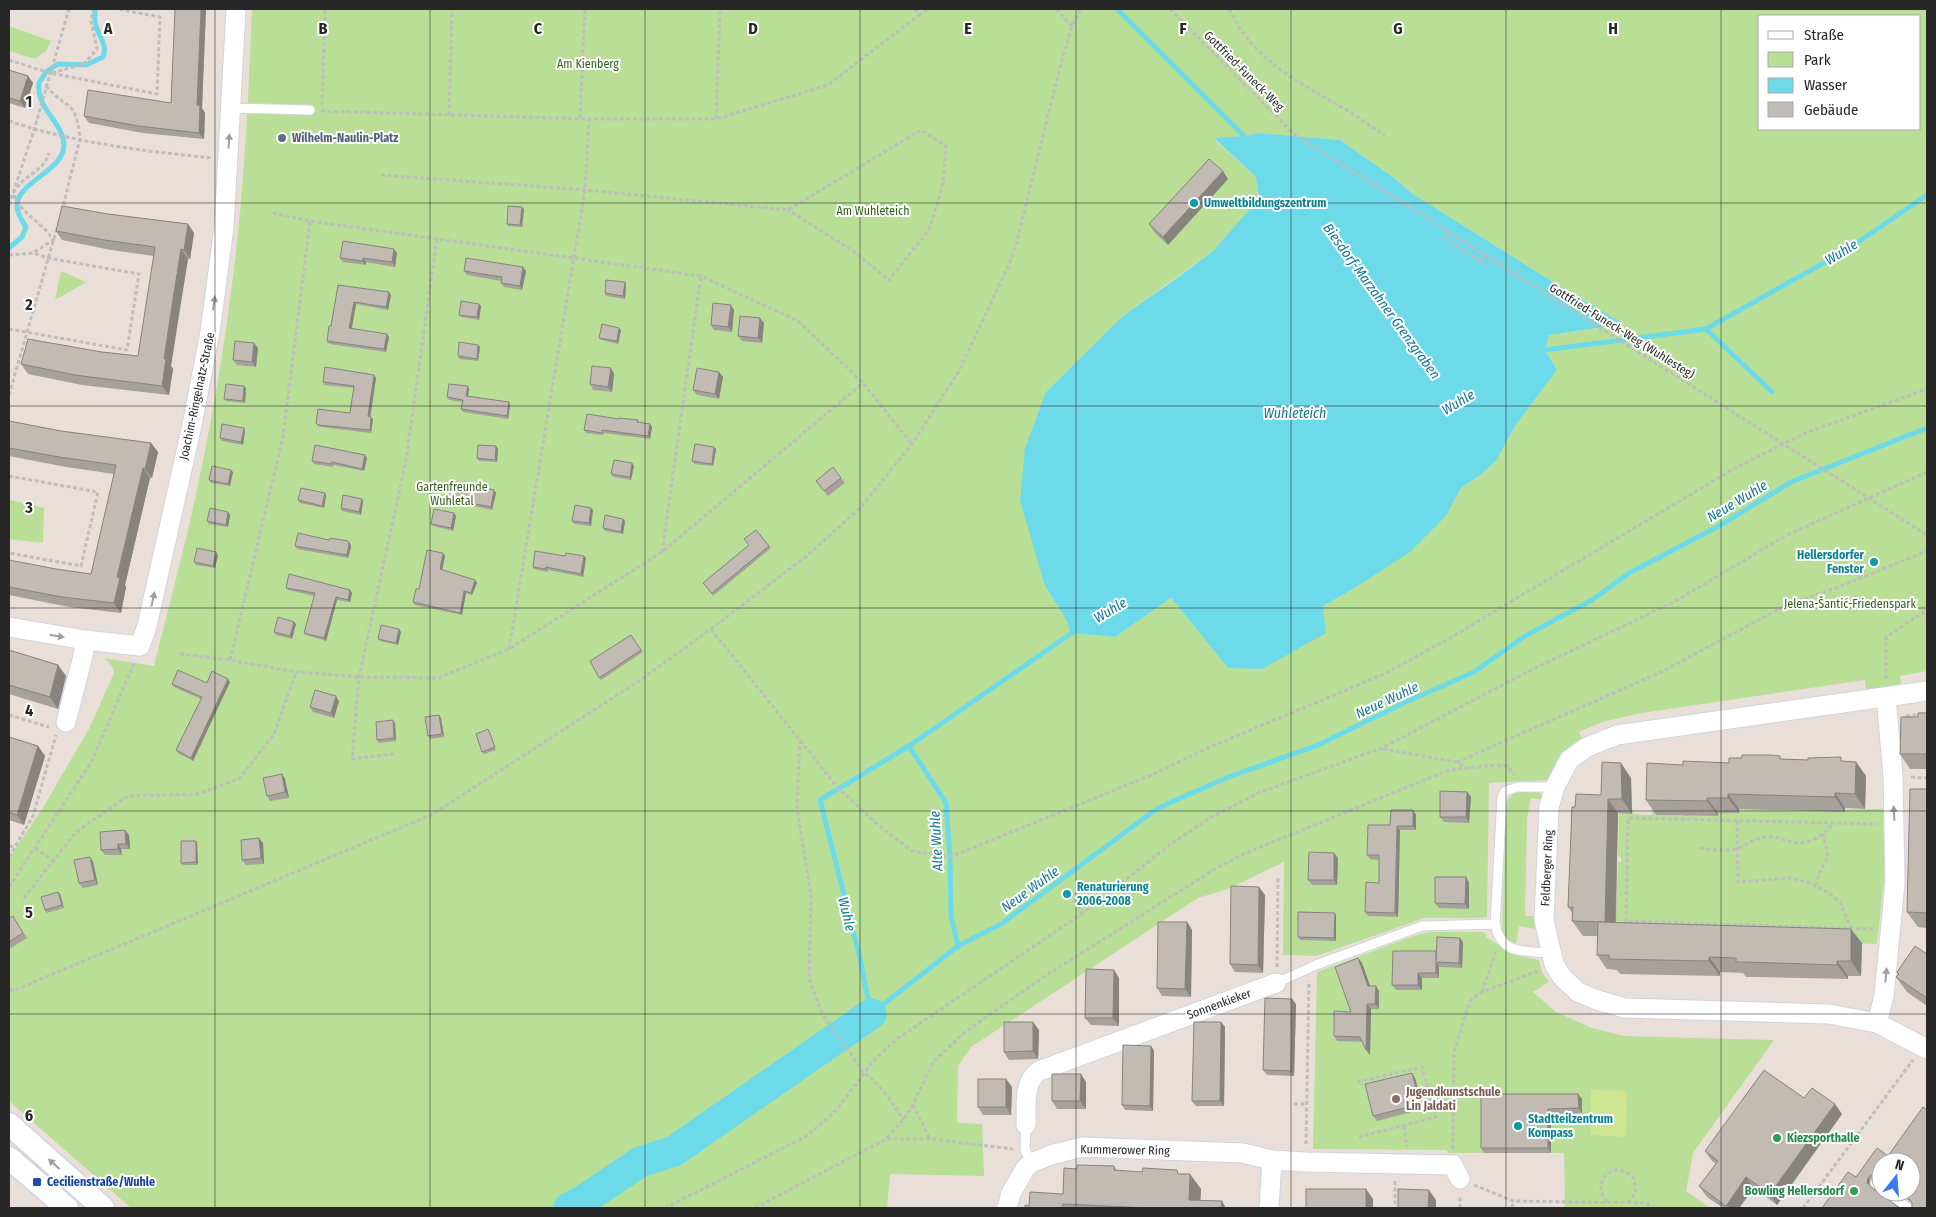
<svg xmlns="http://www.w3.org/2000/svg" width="1936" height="1217" viewBox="0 0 1936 1217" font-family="'Fira Sans Condensed',sans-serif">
<rect width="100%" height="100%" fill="#e9dfd8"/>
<g fill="#b9df96" fill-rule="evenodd">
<path d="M252,9h1675v662l-27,5 1,8 -35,6 -1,-10 -223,33 -40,9 -23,10 5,10c-16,10 -28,20 -36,38l-59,3 -2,134 -6,1h-56l-109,38 -33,-1 1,-93 -56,27 -30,9 -227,149 -13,19 -1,57 25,1 2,52 -94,-2 -3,34h-756l-122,-107v-243l35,-52 46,-79 24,-54 -2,-7 -8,-8 50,8c11,-45 23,-90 34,-136 18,-77 33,-160 43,-238 13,-94 17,-189 21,-283zM1760,16h160v113h-160zM1257,133l83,7 53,37 20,17 148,93 63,37 -75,11 -4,15 12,20 -42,56 -19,35 -17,15 -18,12 -15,28 -93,73 -30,17 -95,62 -57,-70 -56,39 -45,-4 -3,-12 -22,-35 79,-271 89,-64 46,-53 -3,-21 -42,-38 32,-3z"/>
<polygon points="9,26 51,41 46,51 35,59 9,51"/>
<polygon points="61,271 86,282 55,300"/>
<polygon points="9,500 44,508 43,543 9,539"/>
<path d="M1522,791h16l6,5 -2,4 -11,-2 -4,20 -2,98h12l-2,13 -16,-3 -3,19 -10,-4 -4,-9 4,-125c2,-10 6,-14 16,-16z"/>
<path d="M1739,805c47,9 96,3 144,4l2,61 -8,74 -262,-7 3,-75h3v-5l-3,-1 1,-46h14v4l19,1v-4h12l1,4 18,1 1,-4 8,4h25l1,-3z"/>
<polygon points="1431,932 1482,932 1487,934 1486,937 1514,955 1539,960 1542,972 1549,982 1533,992 1556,1012 1592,1028 1624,1036 1774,1040 1693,1153 1686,1191 1710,1208 1565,1208 1564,1153 1551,1153 1551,1099 1484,1099 1484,1153 1448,1153 1447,1150 1313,1149 1317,972 1419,934"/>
</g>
<polygon fill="#cee691" points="1591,1090 1627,1091 1626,1137 1590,1135"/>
<polygon fill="#6ddae9" points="1257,133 1340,140 1393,177 1413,194 1561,287 1624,324 1549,335 1545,350 1557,370 1515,426 1496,461 1479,476 1461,488 1446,516 1410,552 1353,589 1323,606 1326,633 1262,669 1228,668 1171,598 1115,637 1070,633 1067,621 1045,586 1020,501 1025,448 1046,392 1124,315 1177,278 1213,251 1259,198 1256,177 1214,138 1246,136"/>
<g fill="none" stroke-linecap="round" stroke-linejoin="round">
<g stroke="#6ddae9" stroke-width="5">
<polyline points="1117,9 1249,141"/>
<path d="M9,248l13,-11 4,-10c-4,-6 -9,-14 -9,-21 -1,-23 46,-35 47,-60 0,-24 -28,-36 -25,-63l7,-11 12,-8 28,1 17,-8c5,-12 -4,-20 -7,-31 -2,-6 -1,-11 -1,-17"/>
<polyline points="1706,329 1772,392"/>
<polyline points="1540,353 1545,350 1706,329 1845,251 1927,195"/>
<polyline points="1076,630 909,746 820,800 859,954 871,1014 958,946 1001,924 1158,808 1226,778 1318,745 1406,702 1474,672 1525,636 1592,600 1629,573 1719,526 1791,482 1927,428"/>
<polyline points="909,746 946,803 950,857 951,916 958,946"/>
</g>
<polyline stroke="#6ddae9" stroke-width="31" points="569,1208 582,1201 640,1162 674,1151 871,1014"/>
<g stroke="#ced4e0" stroke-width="11">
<g id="service">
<polyline points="231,108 310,110"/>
<path d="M1551,953c-27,-2 -50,2 -56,-29l7,-126 3,-7 13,-4h37"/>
<polyline points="1276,983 1316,965 1422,926 1495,924"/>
<polyline points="1026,1125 1025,1150 1031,1163"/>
<polyline points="1875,1184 1881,1189"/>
<polyline points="1885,1192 1908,1208"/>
</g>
</g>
<g stroke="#ced4e0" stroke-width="21">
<g id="minor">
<polyline points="9,627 85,640 140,646 147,626 192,425 210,332 224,227 236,9"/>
<polyline points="1927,691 1617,735 1587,747 1569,760 1555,787 1549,807 1544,920 1554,964 1562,977 1578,992 1597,1000 1625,1008 1829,1014 1877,1023 1927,1049"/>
<polyline points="66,722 83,656 85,640"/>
<polyline points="1877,1023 1884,996 1895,883 1893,776 1886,697"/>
<path d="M1026,1125c1,-18 -4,-42 13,-54l237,-88"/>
<polyline points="1007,1208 1011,1193 1025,1169 1031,1163 1051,1155 1082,1147 1243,1153 1272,1160 1306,1162 1453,1165 1460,1179"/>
<polyline points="1269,1208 1272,1160"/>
</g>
</g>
<g stroke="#ced4e0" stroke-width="25">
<g id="tertiary">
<polyline points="9,1124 103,1208"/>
<polyline points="9,1158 67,1208"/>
</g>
</g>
<g stroke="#bebebe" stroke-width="3" stroke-dasharray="4 2.5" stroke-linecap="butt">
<polyline points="915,9 919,15 928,9"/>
<polyline points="1056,9 1072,26"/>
<polyline points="1170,9 1266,106 1295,135 1308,143"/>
<path d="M1229,9c26,54 72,74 121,103 12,7 23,16 35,24"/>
<polyline points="9,60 50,73 157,94 160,17 118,9"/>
<polyline points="52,73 84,64 97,49 91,21 93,9"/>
<path d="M46,86c7,8 13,13 22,19 9,7 11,23 12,34l-18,71"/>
<polyline points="322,105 325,9"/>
<polyline points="321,111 589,119 716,119 828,85 919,15"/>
<polyline points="449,115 452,9"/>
<polyline points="580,118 585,9"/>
<polyline points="716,119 720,9"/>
<path d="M9,121c65,22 134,30 203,37"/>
<polyline points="381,175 585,190 788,210 921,130 946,146 943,184 929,230 889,280 853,251 788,210"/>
<polyline points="9,205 34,130 69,9"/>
<polyline points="273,213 310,221 701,276 798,321 863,383 912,444"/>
<polyline points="1448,232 1444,238 1482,262 1485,256"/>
<path d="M9,255l24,-2 20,-13c-11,-19 -33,-26 -40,-47 3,-4 7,-10 11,-13 11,-9 21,-13 25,-27"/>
<polyline points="9,329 127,350 139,274 48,258 33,253"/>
<polyline points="9,395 57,228"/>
<polyline points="9,476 98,492 81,566 9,553"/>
<polyline points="662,552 701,276"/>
<polyline points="711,629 838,788 877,824 912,851 950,857 1154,774 1210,747 1384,674 1450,638 1735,468 1808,432 1927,389"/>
<polyline points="509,649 585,190 589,119"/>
<polyline points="180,654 230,660 296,672 359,677 438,678 509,649 662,552 863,383"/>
<polyline points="230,660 283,437 310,221"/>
<polyline points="1886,679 1886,637 1927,610"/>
<polyline points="9,715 49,727"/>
<polyline points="1906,716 1927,713"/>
<path d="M800,740l-3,67 14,89 -2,83 14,36 41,58c16,11 29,30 39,47"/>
<polyline points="1383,749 1457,762 1465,768"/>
<polyline points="394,754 352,759 359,677 406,460 437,238"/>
<polyline points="1457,762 1661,672 1787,605 1836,588 1927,551"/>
<polyline points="1911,777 1927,778"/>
<polyline points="1737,821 1738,882 1791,878 1810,883 1829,893 1840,902 1851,928"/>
<polyline points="9,846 15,847"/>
<polyline points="35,848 54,861"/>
<path d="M1700,848c13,2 26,4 39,0 9,-4 18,-11 28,-11 11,-1 20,5 31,6 12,1 29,-10 35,-20"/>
<polyline points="9,857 33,816 56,735"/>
<polyline points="1816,886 1819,874 1828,856 1823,834"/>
<polyline points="9,887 92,761 134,663"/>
<polyline points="1070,895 1083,913"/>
<polyline points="24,898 76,832 128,796 198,794 240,778 274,734 296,672"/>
<polyline points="1873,929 1626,921 1628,818 1877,824"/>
<polyline points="1277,967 1278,877"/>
<polyline points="9,990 15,990 433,814 642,679 711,629 808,555 861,507 912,444 959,371 1008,267 1015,249 1060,67 1072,26 1081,9"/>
<polyline points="1482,992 1496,951"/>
<polyline points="1357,1082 1422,1067 1436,1117 1359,1137"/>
<polyline points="1294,1104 1307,1104"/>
<polyline points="913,1105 930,1139"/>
<polyline points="1404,1126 1407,1147"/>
<polyline points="887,1139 930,1139 1013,1149"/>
<polyline points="1306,1144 1309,981"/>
<polyline points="1453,1149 1454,1051 1468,1007 1472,999 1482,992 1538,971"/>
<polyline points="1395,1181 1395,1208"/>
<polyline points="1474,1185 1513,1201 1646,1203 1655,1208"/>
<path d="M1607,1202l-6,-10c-2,-21 19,-30 33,-13l2,13 -7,10"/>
<polyline points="665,1208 805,1137 834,1113 876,1058 897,1039 1083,913 1171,844 1210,818 1258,793 1382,748 1533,669 1674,602 1785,536 1927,472"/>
<polyline points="755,1208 886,1139 903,1120 913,1105 933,1062 965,1032 1042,978 1215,869 1241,855 1449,770 1497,765 1507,766 1515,775"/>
<polyline points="1460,1208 1460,1196"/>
<polyline points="1512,1208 1513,1201"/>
<polyline points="1803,1208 1913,1060"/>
</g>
<use href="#service" stroke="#fff" stroke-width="9"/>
<use href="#minor" stroke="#fff" stroke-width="19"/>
<use href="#tertiary" stroke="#fff" stroke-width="22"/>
<polyline stroke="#bebebe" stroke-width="3" stroke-dasharray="4 2.5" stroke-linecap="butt" points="1308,143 1927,535"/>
</g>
<g fill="#a6a19b">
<polygon points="175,9 206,9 202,108 205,113 204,139 143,133 89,123 84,116 171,103"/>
<polygon points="9,70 28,76 33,83 25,108 9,103"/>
<polygon points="1228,179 1168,245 1154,232 1149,224"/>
<polygon points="524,209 522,227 508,226 507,224"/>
<polygon points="108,214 188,224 194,233 190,259 188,259 177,322 171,366 173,369 169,395 82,385 28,374 21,364 102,352 138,356 154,256 111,250 62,240 56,231"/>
<polygon points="397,253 395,267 366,262 366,265 343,262 340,258"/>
<polygon points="523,267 526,271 522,290 504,287 501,283 501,281 467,275 464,271"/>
<polygon points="625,282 626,285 625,299 606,296 605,293"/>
<polygon points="338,285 391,295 388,310 356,304 352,329 387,334 389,337 386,352 329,344 327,341 331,326"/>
<polygon points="479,304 481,306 479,320 461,317 459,315"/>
<polygon points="734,310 732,332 714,330 711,325"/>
<polygon points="760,318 764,323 762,343 742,341 738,336"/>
<polygon points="621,330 618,344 601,340 599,338"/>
<polygon points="478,345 480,347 478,361 459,359 458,356"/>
<polygon points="258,348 256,367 237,365 233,360"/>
<polygon points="719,372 723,377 719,399 697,395 693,390"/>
<polygon points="614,374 612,392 593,390 590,384"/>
<polygon points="374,375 376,378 370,417 373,419 371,433 320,427 318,426 316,423 350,413 354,388 324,385 323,382"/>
<polygon points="246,388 245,403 226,401 224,399"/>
<polygon points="469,389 468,396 509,402 510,405 508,419 463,412 461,409 462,402 449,400 447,397"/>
<polygon points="619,419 638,420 639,423 650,424 652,427 650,439 604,433 603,435 586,433 584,430"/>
<polygon points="9,421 61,431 151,443 158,452 152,478 150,478 125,585 126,587 121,613 69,607 9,595 9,560 56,569 91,574 114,474 66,467 9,456"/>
<polygon points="244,428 245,431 243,445 222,441 220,438"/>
<polygon points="496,446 498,449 497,462 479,461 477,458"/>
<polygon points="714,447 716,449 713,466 694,464 692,461"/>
<polygon points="367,458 364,471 334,465 333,467 314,464 312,461"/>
<polygon points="634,466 631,480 613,477 611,474"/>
<polygon points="233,472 230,486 211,483 209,480"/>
<polygon points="841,478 845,483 828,496 816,481"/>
<polygon points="494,490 496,493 492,510 450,501 448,499"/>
<polygon points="326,495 324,508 300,503 298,500"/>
<polygon points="363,501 361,515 342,511 341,508"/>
<polygon points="591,508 593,510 591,526 574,524 572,521"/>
<polygon points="228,512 230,515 228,527 209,524 207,521"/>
<polygon points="454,513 456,516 453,531 433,526 431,524"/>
<polygon points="625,521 623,534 605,531 603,528"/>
<polygon points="756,530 771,548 713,596 703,583 749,545"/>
<polygon points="329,540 350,543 351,547 348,558 297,549 295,546"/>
<polygon points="218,555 215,568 196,565 194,562"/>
<polygon points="445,556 442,570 475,580 477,583 472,595 466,593 462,615 415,605 413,602 419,589"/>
<polygon points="565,556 586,558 583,577 548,570 548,572 534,569 533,567"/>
<polygon points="286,588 352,593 350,602 337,600 326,641 306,635 304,633 314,596 288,590"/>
<polygon points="296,624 292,639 276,635 274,632"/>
<polygon points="401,632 398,645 380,641 378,639"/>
<polygon points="631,635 643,652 601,680 590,661"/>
<polygon points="9,650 58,665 66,676 58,709 9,694"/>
<polygon points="230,682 193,761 178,753 176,750 201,699 174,687 172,684"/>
<polygon points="339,701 334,718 313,712 310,707"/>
<polygon points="1927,713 1927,769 1910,769 1900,754 1918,717"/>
<polygon points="439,715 441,718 444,737 430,739 428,736"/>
<polygon points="395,723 396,741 379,743 377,740"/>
<polygon points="490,732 496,750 484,754 482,752"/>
<polygon points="9,737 38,746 45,756 24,825 9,820"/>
<polygon points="1782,759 1856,762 1866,776 1865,809 1845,808 1845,812 1739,809 1739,813 1718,813 1718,816 1656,815 1646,800 1683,765 1729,763"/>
<polygon points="282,774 285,779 289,798 270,801 267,796"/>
<polygon points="1631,778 1632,814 1618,813 1616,922 1862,943 1861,976 1848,976 1848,979 1755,977 1746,977 1743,973 1720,972 1720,976 1620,974 1617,970 1607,969 1597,955 1597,936 1583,936 1572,921 1572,913 1568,907 1575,807 1601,795"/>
<polygon points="1927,789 1927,928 1918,927 1907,912"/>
<polygon points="1467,792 1471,797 1469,823 1444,822 1440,817"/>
<polygon points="1413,810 1416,815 1416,830 1400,830 1398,917 1368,916 1365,912 1379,883 1379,860 1370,859 1367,855 1390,825"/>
<polygon points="125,830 129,835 130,849 121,849 122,855 105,855 101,850"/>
<polygon points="196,841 197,843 198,865 183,865 181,863"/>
<polygon points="263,843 264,864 246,865 242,860"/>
<polygon points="1334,853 1338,858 1337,885 1312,885 1308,880"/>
<polygon points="90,857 93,862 98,885 83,888 79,883"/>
<polygon points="1466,877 1469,883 1469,909 1439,908 1435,903"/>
<polygon points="58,892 60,894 64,908 46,913 45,910"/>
<polygon points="1265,895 1263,973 1235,972 1230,964"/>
<polygon points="1336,916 1336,941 1300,940 1298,937"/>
<polygon points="9,918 16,921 27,938 11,948 9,944"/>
<polygon points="1187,922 1192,930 1191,997 1162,996 1157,988"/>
<polygon points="1460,938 1463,942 1462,968 1439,967 1439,978 1422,978 1422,990 1396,990 1392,985 1436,951"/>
<polygon points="1927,954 1927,1006 1907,992 1896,977 1898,974 1897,972"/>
<polygon points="1358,958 1362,963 1370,986 1379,991 1379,1009 1371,1009 1370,1055 1363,1042 1337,1041 1334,1036 1351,1012"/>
<polygon points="1119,978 1119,1026 1091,1025 1085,1018"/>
<polygon points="1296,1004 1294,1076 1267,1075 1263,1070"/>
<polygon points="1221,1022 1225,1027 1224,1106 1196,1106 1192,1101"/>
<polygon points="1039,1030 1038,1059 1009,1060 1004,1052"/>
<polygon points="1151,1046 1154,1051 1153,1111 1125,1110 1122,1105"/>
<polygon points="1412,1073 1415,1078 1423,1109 1377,1121 1373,1116"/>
<polygon points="1081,1074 1086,1082 1086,1109 1057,1109 1052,1101"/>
<polygon points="1006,1079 1012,1087 1011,1115 983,1115 978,1107"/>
<polygon points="1481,1094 1578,1094 1582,1099 1582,1113 1551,1114 1551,1153 1484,1153 1481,1148"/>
<polygon points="1804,1098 1842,1114 1777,1205 1754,1188 1739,1208 1723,1208 1707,1197 1699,1186 1716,1164 1712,1161 1705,1151"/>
<polygon points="1923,1107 1927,1110 1927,1208 1912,1208 1912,1203 1897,1192 1911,1192 1911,1162 1881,1162 1881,1181 1879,1179 1873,1178 1870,1180 1869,1185 1876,1191 1900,1208 1822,1208 1848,1172 1856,1177 1877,1148 1888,1156"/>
<polygon points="1114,1166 1117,1171 1180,1174 1201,1189 1200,1201 1226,1208 1025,1208 1029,1206 1063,1194"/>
</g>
<g fill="#87837e">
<polygon points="201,9 206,9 202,108 205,113 204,139 199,133 197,105"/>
<polygon points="28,76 33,83 25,108 20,101"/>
<polygon points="1223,171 1228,179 1168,245 1163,237"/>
<polygon points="522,207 524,209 522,227 520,225"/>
<polygon points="188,224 194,233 190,259 184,250"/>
<polygon points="181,249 188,259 171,366 173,369 169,395 162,386 164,359"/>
<polygon points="394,249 397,253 395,267 392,262"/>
<polygon points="363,258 366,262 366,265 363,261"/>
<polygon points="523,267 526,271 522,290 520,286"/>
<polygon points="625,282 626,285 625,299 623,296"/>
<polygon points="389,292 391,295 388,310 386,307"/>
<polygon points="354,302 356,304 351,331 349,328"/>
<polygon points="479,304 481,306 479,320 477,317"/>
<polygon points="731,305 734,310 732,332 728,327"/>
<polygon points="760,318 764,323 762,343 758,338"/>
<polygon points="619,328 621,330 618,344 617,341"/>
<polygon points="387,334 389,337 386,352 384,349"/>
<polygon points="254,343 258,348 256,367 252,362"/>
<polygon points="478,345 480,347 478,361 477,359"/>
<polygon points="611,368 614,374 612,392 608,387"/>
<polygon points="719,372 723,377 719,399 715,394"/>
<polygon points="374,375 376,378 370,419 368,416"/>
<polygon points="244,386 246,388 245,403 243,401"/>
<polygon points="468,386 469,389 468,398 466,396"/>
<polygon points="509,402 510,405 508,419 507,416"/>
<polygon points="371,417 373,419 371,433 370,430"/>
<polygon points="650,424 652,427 650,439 648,436"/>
<polygon points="244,428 245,431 243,445 241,442"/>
<polygon points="151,443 158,452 152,478 145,469"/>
<polygon points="496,446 498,449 497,462 495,460"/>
<polygon points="714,447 716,449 713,466 712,464"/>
<polygon points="365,455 367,458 364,471 362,469"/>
<polygon points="632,463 634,466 631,480 630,477"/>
<polygon points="143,468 150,478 125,585 126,587 121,613 114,603 117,577"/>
<polygon points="231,470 233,472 230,486 228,484"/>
<polygon points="494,490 496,493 492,510 491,507"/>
<polygon points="325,493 326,495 324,508 322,506"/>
<polygon points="362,499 363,501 361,515 359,512"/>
<polygon points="591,508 593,510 591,526 589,523"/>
<polygon points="228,512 230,515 228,527 226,525"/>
<polygon points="454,513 456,516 453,531 451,528"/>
<polygon points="623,519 625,521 623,534 621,532"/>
<polygon points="348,541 350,543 351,547 348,558 347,555"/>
<polygon points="216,552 218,555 215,568 213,566"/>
<polygon points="443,553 445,556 442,571 440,569"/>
<polygon points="584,556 586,558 583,577 581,574"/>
<polygon points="475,580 477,583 472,595 471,593"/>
<polygon points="350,590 352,593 350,602 348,600"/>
<polygon points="464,591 466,593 462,615 460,613"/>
<polygon points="336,597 337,600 326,641 324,638"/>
<polygon points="294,622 296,624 292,639 290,636"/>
<polygon points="399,629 401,632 398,645 396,643"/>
<polygon points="58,665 66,676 58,709 50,697"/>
<polygon points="228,679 230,682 193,761 191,758"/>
<polygon points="336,696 339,701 334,718 331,713"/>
<polygon points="439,715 441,718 444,737 442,734"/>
<polygon points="393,720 395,723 396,741 394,738"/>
<polygon points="38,746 45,756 24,825 17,815"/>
<polygon points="1856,762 1866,776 1865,809 1855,794"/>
<polygon points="1621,763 1631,778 1632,814 1622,799"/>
<polygon points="282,774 285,779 289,798 285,792"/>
<polygon points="1467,792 1471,797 1469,823 1466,817"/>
<polygon points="1835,793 1845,808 1845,812 1835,797"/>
<polygon points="1728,794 1739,809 1739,813 1728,798"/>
<polygon points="1707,798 1718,813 1718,816 1707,801"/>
<polygon points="1608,799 1618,813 1615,937 1605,922"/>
<polygon points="1413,810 1416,815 1416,830 1413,826"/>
<polygon points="1397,826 1400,830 1398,917 1395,913"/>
<polygon points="125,830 129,835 130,849 126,844"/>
<polygon points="259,838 263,843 264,864 261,858"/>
<polygon points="196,841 197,843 198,865 196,862"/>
<polygon points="118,844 121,849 122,855 118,849"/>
<polygon points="1334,853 1338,858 1337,885 1334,880"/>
<polygon points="90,857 93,862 98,885 95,880"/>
<polygon points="1466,877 1469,883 1469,909 1465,904"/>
<polygon points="1259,887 1265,895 1263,973 1258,965"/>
<polygon points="58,892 60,894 64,908 62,905"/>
<polygon points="1335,913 1336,916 1336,941 1334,938"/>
<polygon points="1187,922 1192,930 1191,997 1185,989"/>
<polygon points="1851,929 1862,943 1861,976 1851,961"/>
<polygon points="1460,938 1463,942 1462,968 1459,963"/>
<polygon points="1709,957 1720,972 1720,976 1709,961"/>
<polygon points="1358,958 1362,963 1372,991 1368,986"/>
<polygon points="1837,961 1848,976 1848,979 1837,965"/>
<polygon points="1436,962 1439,967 1439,978 1436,973"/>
<polygon points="1114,970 1119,978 1119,1026 1113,1018"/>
<polygon points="1418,973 1422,978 1422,990 1418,985"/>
<polygon points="1376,986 1379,991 1379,1009 1375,1004"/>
<polygon points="1292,999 1296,1004 1294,1076 1291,1071"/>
<polygon points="1367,1004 1371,1009 1370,1055 1366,1050"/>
<polygon points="1033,1022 1039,1030 1038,1059 1033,1051"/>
<polygon points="1221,1022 1225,1027 1224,1106 1220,1101"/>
<polygon points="1151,1046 1154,1051 1153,1111 1150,1106"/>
<polygon points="1412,1073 1415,1078 1423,1109 1420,1104"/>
<polygon points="1081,1074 1086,1082 1086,1109 1080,1101"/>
<polygon points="1006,1079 1012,1087 1011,1115 1006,1107"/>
<polygon points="1578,1094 1582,1099 1582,1113 1579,1108"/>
<polygon points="1835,1104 1842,1114 1777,1205 1770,1194"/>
<polygon points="1548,1109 1551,1114 1551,1153 1548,1148"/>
<polygon points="1190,1174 1201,1189 1200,1208 1189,1200"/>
<polygon points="1746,1177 1754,1188 1739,1208 1728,1208 1726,1206"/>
<polygon points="1868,1178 1870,1180 1869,1186 1867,1183"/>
<polygon points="1366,1189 1373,1199 1373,1208 1366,1208"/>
<polygon points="1429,1190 1436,1200 1436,1208 1428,1208"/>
<polygon points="1222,1201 1226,1208 1221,1208"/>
</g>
<g fill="#c1bbb4" stroke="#87837e">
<polygon points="175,9 201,9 197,105 200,106 199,133 138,126 84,116 88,90 171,103"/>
<polygon points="9,70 28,76 20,101 9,98"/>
<polygon points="1209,159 1223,171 1163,237 1149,224"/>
<polygon points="62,206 108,214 188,224 184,250 181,249 171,312 164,359 166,359 162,386 75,375 21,364 28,339 102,352 138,356 155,247 104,240 56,231"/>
<polygon points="508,206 522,207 520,225 507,224"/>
<polygon points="343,241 394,249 392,262 363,258 363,261 340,258"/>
<polygon points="466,258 523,267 520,286 501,283 502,277 464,271"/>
<polygon points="606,280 625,282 623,296 605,293"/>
<polygon points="338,285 389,292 386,307 354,302 349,328 387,334 384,349 327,341 329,326 331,326"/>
<polygon points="461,301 479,304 477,317 459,315"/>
<polygon points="713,303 731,305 728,327 711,325"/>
<polygon points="740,316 760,318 758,338 738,336"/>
<polygon points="602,324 619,328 617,341 599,338"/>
<polygon points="235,341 254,343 252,362 233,360"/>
<polygon points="459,342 478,345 477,359 458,356"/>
<polygon points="592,366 611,368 608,387 590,384"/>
<polygon points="325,367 374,375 368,416 371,417 370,430 318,425 316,423 318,409 350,413 354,386 323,382"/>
<polygon points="697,368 719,372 715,394 693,390"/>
<polygon points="226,384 244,386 243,401 224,399"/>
<polygon points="449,384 468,386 466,396 509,402 507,416 461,409 463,400 447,397"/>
<polygon points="587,414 619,419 619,418 638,420 637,422 650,424 648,436 602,430 602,433 584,430"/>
<polygon points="9,421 61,431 151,443 145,469 143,468 117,577 120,578 114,603 62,597 9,587 9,560 56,569 91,574 116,465 59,457 9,448"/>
<polygon points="222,424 244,428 241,442 220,438"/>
<polygon points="695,444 714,447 712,464 692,461"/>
<polygon points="315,445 365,455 362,469 332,462 331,464 312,461"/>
<polygon points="478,445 496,446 495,460 477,458"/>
<polygon points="614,460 632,463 630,477 611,474"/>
<polygon points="212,466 231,470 228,484 209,480"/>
<polygon points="833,467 841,478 824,491 816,481"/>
<polygon points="452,481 494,490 491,507 448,499"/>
<polygon points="301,488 325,493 322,506 298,500"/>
<polygon points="343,495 362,499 359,512 341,508"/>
<polygon points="575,505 591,508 589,523 572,521"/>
<polygon points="210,508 228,512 226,525 207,521"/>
<polygon points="434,509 454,513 451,528 431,524"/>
<polygon points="605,515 623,519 621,532 603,528"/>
<polygon points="756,530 769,546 712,593 703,583 749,545 744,539"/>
<polygon points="298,533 329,540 330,538 348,541 349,544 347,555 295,546"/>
<polygon points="197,548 216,552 213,566 194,562"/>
<polygon points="427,550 443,553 440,569 475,580 471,593 464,591 460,613 413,602 416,589 419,589"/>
<polygon points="535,551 565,556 566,553 584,556 581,574 546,567 546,569 533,567"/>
<polygon points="289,574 350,590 348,600 336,597 324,638 304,633 315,593 286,588"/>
<polygon points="278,617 294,622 290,636 274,632"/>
<polygon points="381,625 399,629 396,643 378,639"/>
<polygon points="631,635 641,650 599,678 590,661"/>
<polygon points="9,650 58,665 50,697 9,685"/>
<polygon points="178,670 207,683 212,671 228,679 191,758 176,750 202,697 172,684"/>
<polygon points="315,690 336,696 331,713 310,707"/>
<polygon points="1918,713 1927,713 1927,754 1900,754 1901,717 1918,717"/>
<polygon points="439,715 442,734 428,736 425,717"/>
<polygon points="393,720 394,738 377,740 376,722"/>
<polygon points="488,729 495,747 482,752 476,734"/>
<polygon points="9,737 38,746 17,815 9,812"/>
<polygon points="1742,755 1771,755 1780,756 1780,759 1808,760 1808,758 1841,757 1841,761 1856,762 1855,794 1835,793 1835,797 1728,794 1728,798 1707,798 1707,801 1646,800 1647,763 1683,765 1683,761 1729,763 1729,758 1742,758"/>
<polygon points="1602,762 1621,763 1622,799 1608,799 1605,922 1572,921 1573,907 1568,907 1572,807 1575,807 1576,794 1601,795"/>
<polygon points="282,774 285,792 267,796 263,778"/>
<polygon points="1910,789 1927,789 1927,913 1907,912"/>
<polygon points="1440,791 1467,792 1466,817 1440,817"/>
<polygon points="1391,810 1413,810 1413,826 1397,826 1395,913 1365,912 1366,882 1379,883 1379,855 1367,855 1368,825 1390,825"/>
<polygon points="125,830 126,844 118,844 118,849 101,850 100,832"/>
<polygon points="259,838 261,858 242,860 241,840"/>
<polygon points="181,841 196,841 196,862 181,863"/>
<polygon points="1309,852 1334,853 1334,880 1308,880"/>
<polygon points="90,857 95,880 79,883 74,860"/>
<polygon points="1435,877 1466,877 1465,904 1435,903"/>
<polygon points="1231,886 1259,887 1258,965 1230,964"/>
<polygon points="58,892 62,905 45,910 41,897"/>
<polygon points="1298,912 1335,913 1334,938 1298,937"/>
<polygon points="13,916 23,933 9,942 9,918"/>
<polygon points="1158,922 1187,922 1185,989 1157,988"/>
<polygon points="1598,922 1851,929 1851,961 1837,961 1837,965 1745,962 1736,962 1736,958 1709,957 1709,961 1609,959 1609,955 1597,955"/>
<polygon points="1437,937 1460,938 1459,963 1436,962 1436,973 1418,973 1418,985 1392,985 1393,951 1436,951 1436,961"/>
<polygon points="1915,946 1927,954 1927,998 1896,977 1899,974 1897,972"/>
<polygon points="1358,958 1368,986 1376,986 1375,1004 1367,1004 1366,1050 1360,1037 1334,1036 1334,1011 1351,1012 1335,967"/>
<polygon points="1086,969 1114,970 1113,1018 1085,1018"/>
<polygon points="1265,998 1292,999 1291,1071 1263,1070"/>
<polygon points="1004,1022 1033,1022 1033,1051 1004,1052"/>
<polygon points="1194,1022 1221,1022 1220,1101 1192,1101"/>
<polygon points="1123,1045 1151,1046 1150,1106 1122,1105"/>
<polygon points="1764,1070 1804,1098 1812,1088 1835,1104 1770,1194 1746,1177 1726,1206 1699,1186 1718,1161 1705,1151"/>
<polygon points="1412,1073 1420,1104 1373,1116 1365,1084"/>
<polygon points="1052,1074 1081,1074 1080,1101 1052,1101"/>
<rect x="978" y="1079" width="28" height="28"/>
<polygon points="1481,1094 1578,1094 1579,1108 1548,1109 1548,1148 1481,1148"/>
<polygon points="1923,1107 1927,1110 1927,1208 1912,1208 1912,1203 1910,1200 1898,1192 1911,1192 1911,1162 1881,1162 1881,1179 1877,1177 1871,1175 1868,1178 1867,1183 1876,1191 1900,1208 1822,1208 1848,1172 1856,1177 1877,1148 1888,1156"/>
<polygon points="1077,1165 1114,1166 1114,1170 1142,1172 1143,1168 1177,1170 1178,1174 1190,1174 1189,1200 1222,1201 1221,1208 1149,1208 1063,1204 1062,1208 1025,1208 1025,1205 1029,1206 1030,1192 1063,1194 1064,1168 1077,1169"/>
<rect x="1306" y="1189" width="60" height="19"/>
<polygon points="1398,1189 1429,1190 1428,1208 1398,1208"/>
</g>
<defs><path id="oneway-solid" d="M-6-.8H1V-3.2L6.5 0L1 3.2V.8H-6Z" transform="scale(1.25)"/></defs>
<g fill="#9e9e9e">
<use href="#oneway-solid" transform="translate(229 141) rotate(-87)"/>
<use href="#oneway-solid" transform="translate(214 303) rotate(-82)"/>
<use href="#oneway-solid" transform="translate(153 599) rotate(-78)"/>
<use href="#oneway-solid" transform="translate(57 636) rotate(9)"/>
<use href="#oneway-solid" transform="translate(1894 813) rotate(-93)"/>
<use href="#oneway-solid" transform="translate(1886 975) rotate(-85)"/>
<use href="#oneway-solid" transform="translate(54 1164) rotate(-138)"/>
</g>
<path fill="none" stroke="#272727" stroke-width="1" stroke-opacity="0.55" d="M215,9v1199M430,9v1199M645,9v1199M860,9v1199M1076,9v1199M1291,9v1199M1506,9v1199M1721,9v1199M9,203h1918M9,406h1918M9,608h1918M9,811h1918M9,1014h1918"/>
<circle fill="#5c6f8a" stroke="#fff" stroke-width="2" cx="282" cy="138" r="5"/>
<g fill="#0f9aa8" stroke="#fff" stroke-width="2">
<circle cx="1194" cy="203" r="5"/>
<circle cx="1874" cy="562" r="5"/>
<circle cx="1067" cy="894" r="5"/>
<circle cx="1518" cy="1126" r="5"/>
</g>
<circle fill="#8d6e63" stroke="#fff" stroke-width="2" cx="1396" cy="1099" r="5"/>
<g fill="#2e9e5b" stroke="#fff" stroke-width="2">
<circle cx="1777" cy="1138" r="5"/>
<circle cx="1854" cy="1191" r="5"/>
</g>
<rect fill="#1a4fb4" stroke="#fff" stroke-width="2" x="32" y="1177" width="10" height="10" rx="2.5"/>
<g text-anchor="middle" stroke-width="4" stroke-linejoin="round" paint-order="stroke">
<g font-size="12" fill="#335f1b" stroke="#fff">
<text x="588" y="68">Am Kienberg</text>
<text x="873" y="215">Am Wuhleteich</text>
<text x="452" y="491">Gartenfreunde<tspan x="452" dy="14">Wuhletal</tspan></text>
<text x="1850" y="608">Jelena-Šantić-Friedenspark</text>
</g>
<g font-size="12" fill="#272727" stroke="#fff">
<text transform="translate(1244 71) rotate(45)" y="4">Gottfried-Funeck-Weg</text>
<text transform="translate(1622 331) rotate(32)" y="4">Gottfried-Funeck-Weg (Wuhlesteg)</text>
<text transform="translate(197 396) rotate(-78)" y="4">Joachim-Ringelnatz-Straße</text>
<text transform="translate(1547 868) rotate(-87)" y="4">Feldberger Ring</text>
<text transform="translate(1219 1004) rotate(-20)" y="4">Sonnenkieker</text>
<text transform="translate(1125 1150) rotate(1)" y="4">Kummerower Ring</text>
</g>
<g font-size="12" font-weight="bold" fill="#4e5e75" stroke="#fff" text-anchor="start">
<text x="292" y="142">Wilhelm-Naulin-Platz</text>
</g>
<g font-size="12" font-weight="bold" fill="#0d838f" stroke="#fff" text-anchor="start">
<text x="1204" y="207">Umweltbildungszentrum</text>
<text x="1864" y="559" text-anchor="end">Hellersdorfer<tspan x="1864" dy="14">Fenster</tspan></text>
<text x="1077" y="891">Renaturierung<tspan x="1077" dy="14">2006-2008</tspan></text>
<text x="1528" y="1123">Stadtteilzentrum<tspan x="1528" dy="14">Kompass</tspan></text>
</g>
<g font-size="12" font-weight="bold" fill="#785e54" stroke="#fff" text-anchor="start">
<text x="1406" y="1096">Jugendkunstschule<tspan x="1406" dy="14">Lin Jaldati</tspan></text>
</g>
<g font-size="12" font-weight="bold" fill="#27864d" stroke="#fff" text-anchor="start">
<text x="1787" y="1142">Kiezsporthalle</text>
<text x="1844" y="1195" text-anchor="end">Bowling Hellersdorf</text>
</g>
<g font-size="12" font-weight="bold" fill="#164399" stroke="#fff" text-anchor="start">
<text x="47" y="1186">Cecilienstraße/Wuhle</text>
</g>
<g font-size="14" font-style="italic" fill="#117690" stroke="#fff">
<text transform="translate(1841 252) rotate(-32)" y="5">Wuhle</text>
<text transform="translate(1382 301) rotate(54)" y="5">Biesdorf-Marzahner Grenzgraben</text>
<text transform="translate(1458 402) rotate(-31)" y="5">Wuhle</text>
<text x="1295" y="418">Wuhleteich</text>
<text transform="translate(1737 501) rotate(-31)" y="5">Neue Wuhle</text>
<text transform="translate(1110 610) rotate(-31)" y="5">Wuhle</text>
<text transform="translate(1387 700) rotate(-25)" y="5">Neue Wuhle</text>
<text transform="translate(936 841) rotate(-93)" y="5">Alte Wuhle</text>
<text transform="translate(1030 889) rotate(-36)" y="5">Neue Wuhle</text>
<text transform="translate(847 914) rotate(76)" y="5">Wuhle</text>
</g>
</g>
<g font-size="16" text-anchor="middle" font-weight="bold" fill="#272727" stroke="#fff" stroke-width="4" stroke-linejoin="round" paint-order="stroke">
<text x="108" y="34">A</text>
<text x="323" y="34">B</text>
<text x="538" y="34">C</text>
<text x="753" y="34">D</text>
<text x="968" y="34">E</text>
<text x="1183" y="34">F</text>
<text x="1398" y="34">G</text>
<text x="1613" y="34">H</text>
<text x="29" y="107">1</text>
<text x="29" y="310">2</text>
<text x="29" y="513">3</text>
<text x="29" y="716">4</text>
<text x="29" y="918">5</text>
<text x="29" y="1121">6</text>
</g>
<rect width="1936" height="1217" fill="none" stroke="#272727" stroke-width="20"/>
<rect x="1758" y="15" width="162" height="115" fill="#ffffff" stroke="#a9a9a9"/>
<rect x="1768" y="31" width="25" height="8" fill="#ffffff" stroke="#a9a9a9"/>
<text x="1804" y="40" font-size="15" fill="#272727">Straße</text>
<rect x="1768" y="52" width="25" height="15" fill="#b9df96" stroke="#a9a9a9"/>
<text x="1804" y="65" font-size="15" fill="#272727">Park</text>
<rect x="1768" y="78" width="25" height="15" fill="#6ddae9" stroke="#a9a9a9"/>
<text x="1804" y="90" font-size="15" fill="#272727">Wasser</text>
<rect x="1768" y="102" width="25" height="15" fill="#c1bbb4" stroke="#a9a9a9"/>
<text x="1804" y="115" font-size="15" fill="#272727">Gebäude</text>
<g transform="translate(1896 1177) rotate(17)"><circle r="24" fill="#ffffff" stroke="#a9a9a9"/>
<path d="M0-4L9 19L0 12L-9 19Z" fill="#3c78f3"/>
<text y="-8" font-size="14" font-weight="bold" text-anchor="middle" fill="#272727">N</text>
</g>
</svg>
